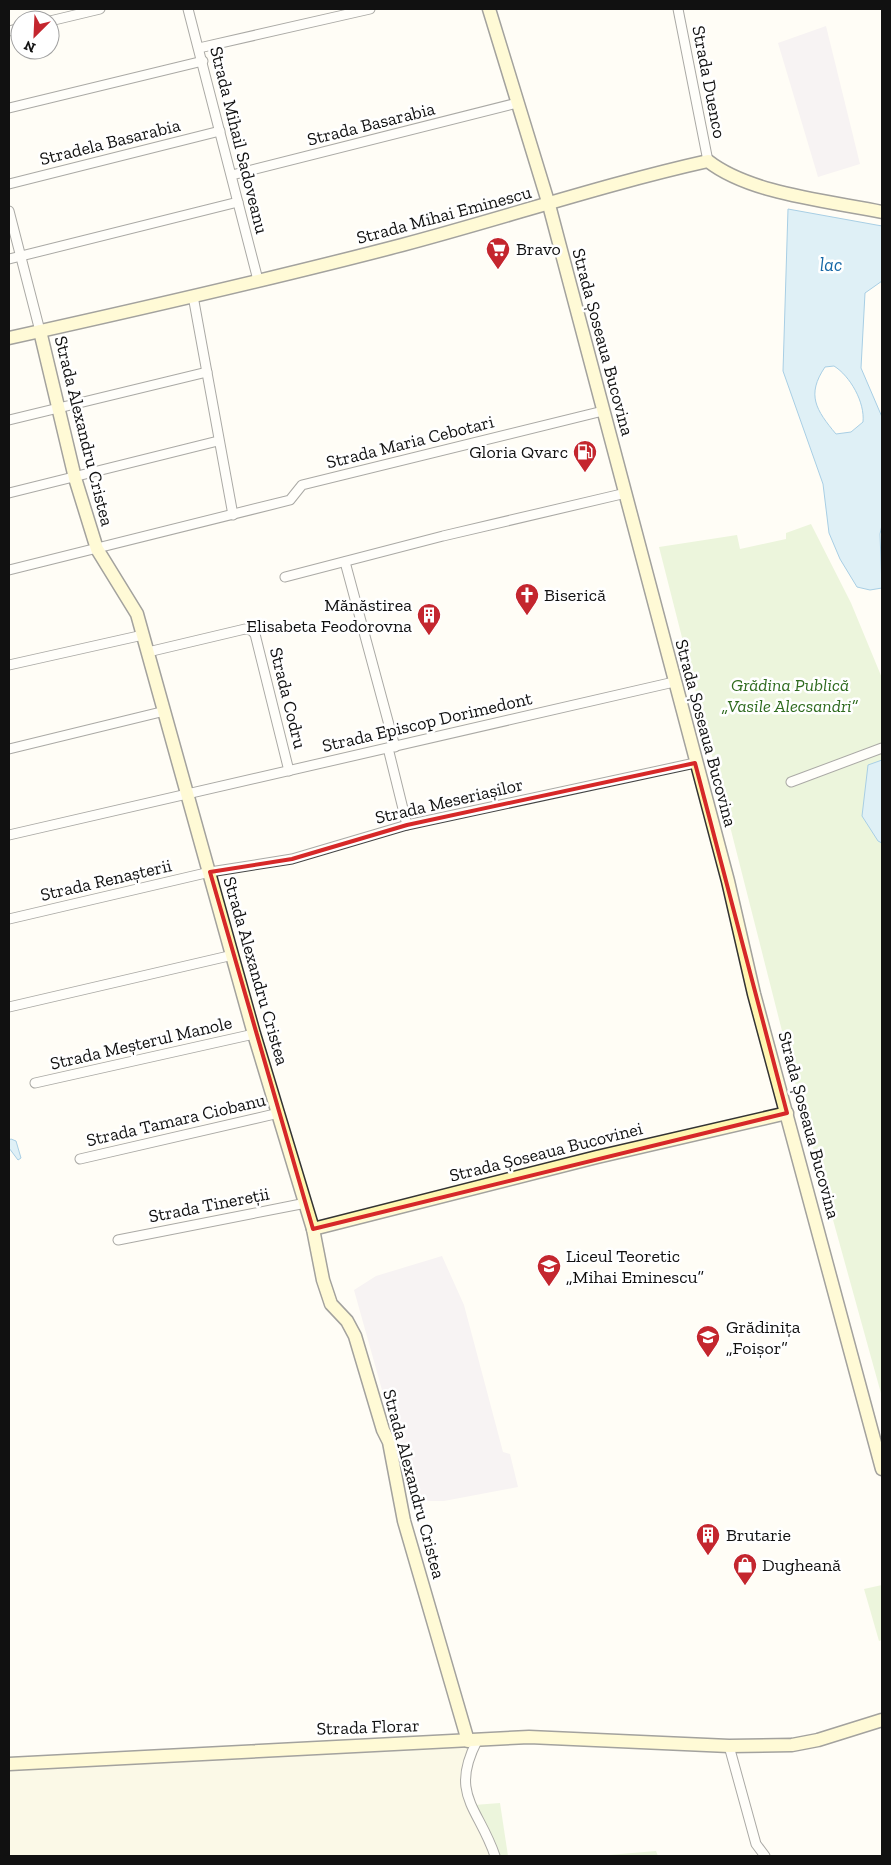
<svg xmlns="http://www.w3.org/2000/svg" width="891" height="1865" viewBox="0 0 891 1865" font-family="'Zilla Slab',serif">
<rect width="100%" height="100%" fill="#fffdf5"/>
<g fill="#eee6ef">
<polygon points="826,26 860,164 818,177 778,43"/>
<polygon points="442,1256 464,1305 503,1452 510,1454 518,1487 444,1501 413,1501 354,1290 376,1276"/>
</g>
<polygon fill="#f6f3d4" points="472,1744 465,1764 462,1791 492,1856 9,1856 9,1771 278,1753"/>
<g fill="#d5ebbd">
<polygon points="811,524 851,603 882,678 882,1397 796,1086 659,547 737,535 740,549 786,539 786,533"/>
<polygon points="882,1585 882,1640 879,1641 864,1589"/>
<polygon points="500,1803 508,1856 498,1856 474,1805"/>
<polygon points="656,1851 658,1856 597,1856"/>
</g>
<g fill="#b9e0f7" stroke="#3f96cf" fill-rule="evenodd">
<path d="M788,209l94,17v55l-17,12 -4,75 21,49v108l-2,9 2,54 -12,2 -13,-3 -17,-28 -11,-26 -6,-49 -40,-113zM834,366c16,10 31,36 29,56l-12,10 -15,2c-20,-24 -30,-39 -11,-67z"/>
<polygon points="882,760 882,843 878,841 862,816 868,765"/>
<polygon points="11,1139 16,1141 21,1158 18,1160 9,1148 9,1140"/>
</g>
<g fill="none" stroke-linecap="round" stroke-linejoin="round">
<g stroke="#444" stroke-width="11">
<g id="street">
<polyline points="188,9 258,280"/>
<polyline points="678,9 708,161"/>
<polyline points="50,21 100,9"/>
<polyline points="9,31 20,28"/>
<polyline points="199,48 370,9"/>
<polyline points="9,108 203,61"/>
<polyline points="232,175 517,103"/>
<polyline points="9,184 220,131"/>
<polyline points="9,211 40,331"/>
<polyline points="9,259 238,202"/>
<polyline points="193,296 233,515"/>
<polyline points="9,420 207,372"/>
<polyline points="9,493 218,441"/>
<polyline points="345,562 395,747"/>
<polyline points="9,570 290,500 302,485 603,411"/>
<polyline points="285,577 443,536 626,493"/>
<polyline points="148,652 245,629 251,630 255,634 289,771"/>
<polyline points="9,665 143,635"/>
<polyline points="388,748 407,825"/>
<polyline points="9,749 165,711"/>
<polyline points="791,782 882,748"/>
<polyline points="9,835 674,682"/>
<polyline points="9,919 210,872 292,859 407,825 695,763"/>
<polyline points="9,1007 233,955"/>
<polyline points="35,1083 254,1034"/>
<polyline points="80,1159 279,1113"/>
<polyline points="118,1240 306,1203"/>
<path d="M477,1741c-28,54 2,67 18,115"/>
<polyline points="729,1746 756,1844 765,1856"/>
</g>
</g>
<g stroke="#333" stroke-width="15">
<g id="secondary">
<polyline points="489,9 549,205 728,881 754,994 882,1469"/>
<polyline points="40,331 75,478 97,549 137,614 254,1034 313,1229 323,1280 331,1304 347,1321 355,1336 383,1430 389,1442 404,1521 468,1741"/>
<path d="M9,338c131,-29 263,-59 393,-93 102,-27 203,-61 306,-84 42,33 121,40 174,51"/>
<polyline points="313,1229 597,1157 787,1113"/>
<polyline points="9,1764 529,1737 729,1746 792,1745 818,1740 882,1720"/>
</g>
</g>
<use href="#street" stroke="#fff" stroke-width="9"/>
<use href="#secondary" stroke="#fff6b0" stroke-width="12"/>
</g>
<path d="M0 0H891V1865H0ZM695,763l92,350 -474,116 -103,-357 82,-13 115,-34z" fill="#fffdf5" fill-opacity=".55" fill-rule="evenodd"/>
<path fill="none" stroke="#d62828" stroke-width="4" stroke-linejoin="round" d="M695,763l92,350 -474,116 -103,-357 82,-13 115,-34z"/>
<defs>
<g id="supermarket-pin" transform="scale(1.25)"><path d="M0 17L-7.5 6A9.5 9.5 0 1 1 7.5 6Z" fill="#c4262e" stroke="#fff"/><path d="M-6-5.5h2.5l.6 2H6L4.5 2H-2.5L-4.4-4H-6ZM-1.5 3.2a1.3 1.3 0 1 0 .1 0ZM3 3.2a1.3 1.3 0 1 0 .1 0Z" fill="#fff"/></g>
<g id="fuel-pin" transform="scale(1.25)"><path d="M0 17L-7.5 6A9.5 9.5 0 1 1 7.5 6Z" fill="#c4262e" stroke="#fff"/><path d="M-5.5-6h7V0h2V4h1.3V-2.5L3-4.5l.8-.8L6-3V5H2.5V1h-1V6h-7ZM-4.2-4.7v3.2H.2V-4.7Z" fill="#fff"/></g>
<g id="church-pin" transform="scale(1.25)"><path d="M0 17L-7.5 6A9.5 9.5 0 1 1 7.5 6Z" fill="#c4262e" stroke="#fff"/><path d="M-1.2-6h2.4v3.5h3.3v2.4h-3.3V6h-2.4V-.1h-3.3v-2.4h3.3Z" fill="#fff"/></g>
<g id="building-pin" transform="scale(1.25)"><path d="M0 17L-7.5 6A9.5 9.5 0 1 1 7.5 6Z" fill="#c4262e" stroke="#fff"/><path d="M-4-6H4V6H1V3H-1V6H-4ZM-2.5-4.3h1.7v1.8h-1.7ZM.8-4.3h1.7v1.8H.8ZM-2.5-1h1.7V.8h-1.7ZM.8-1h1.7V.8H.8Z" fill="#fff"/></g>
<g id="school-pin" transform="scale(1.25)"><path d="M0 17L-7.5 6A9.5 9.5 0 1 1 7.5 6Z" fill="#c4262e" stroke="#fff"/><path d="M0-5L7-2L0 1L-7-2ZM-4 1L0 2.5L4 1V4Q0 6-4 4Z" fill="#fff"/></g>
<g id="shop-pin" transform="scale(1.25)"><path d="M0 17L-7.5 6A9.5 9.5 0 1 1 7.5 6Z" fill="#c4262e" stroke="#fff"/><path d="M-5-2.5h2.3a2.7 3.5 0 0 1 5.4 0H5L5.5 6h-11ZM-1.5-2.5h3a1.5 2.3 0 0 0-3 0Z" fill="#fff"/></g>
</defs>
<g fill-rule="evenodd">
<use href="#supermarket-pin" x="498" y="249"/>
<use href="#fuel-pin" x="585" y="452"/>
<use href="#church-pin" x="527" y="595"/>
<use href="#building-pin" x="429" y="615"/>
<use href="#school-pin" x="549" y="1266"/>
<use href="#school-pin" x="708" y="1337"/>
<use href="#building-pin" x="708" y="1535"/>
<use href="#shop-pin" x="745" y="1565"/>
</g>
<g text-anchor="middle" stroke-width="5" stroke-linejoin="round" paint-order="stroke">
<g font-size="18" fill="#111" stroke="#fff">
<text transform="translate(709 82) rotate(79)" y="6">Strada Duenco</text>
<text transform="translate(371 124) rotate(-14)" y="6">Strada Basarabia</text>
<text transform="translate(239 140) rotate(76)" y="6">Strada Mihail Sadoveanu</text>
<text transform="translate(110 142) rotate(-14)" y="6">Stradela Basarabia</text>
<text transform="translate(444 215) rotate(-15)" y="6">Strada Mihai Eminescu</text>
<text transform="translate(603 342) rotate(75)" y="6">Strada Șoseaua Bucovina</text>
<text transform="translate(84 431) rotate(76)" y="6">Strada Alexandru Cristea</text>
<text transform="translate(410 442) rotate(-14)" y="6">Strada Maria Cebotari</text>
<text transform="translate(288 698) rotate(76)" y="6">Strada Codru</text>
<text transform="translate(427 722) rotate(-13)" y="6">Strada Episcop Dorimedont</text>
<text transform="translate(706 733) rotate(75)" y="6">Strada Șoseaua Bucovina</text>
<text transform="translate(449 801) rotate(-13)" y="6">Strada Meseriașilor</text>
<text transform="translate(106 880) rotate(-13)" y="6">Strada Renașterii</text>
<text transform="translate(256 971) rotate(74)" y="6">Strada Alexandru Cristea</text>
<text transform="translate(141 1043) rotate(-13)" y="6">Strada Meșterul Manole</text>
<text transform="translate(176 1120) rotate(-13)" y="6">Strada Tamara Ciobanu</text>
<text transform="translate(809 1125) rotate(75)" y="6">Strada Șoseaua Bucovina</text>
<text transform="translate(546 1152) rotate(-14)" y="6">Strada Șoseaua Bucovinei</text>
<text transform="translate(209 1205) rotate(-11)" y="6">Strada Tinereții</text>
<text transform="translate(414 1484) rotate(75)" y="6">Strada Alexandru Cristea</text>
<text transform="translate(368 1727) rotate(-2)" y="6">Strada Florar</text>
</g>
<g font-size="18" fill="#111" stroke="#fff" text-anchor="start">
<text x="516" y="255">Bravo</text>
<text x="568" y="458" text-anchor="end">Gloria Qvarc</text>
<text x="544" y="601">Biserică</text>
<text x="412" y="611" text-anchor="end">Mănăstirea<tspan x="412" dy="21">Elisabeta Feodorovna</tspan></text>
<text x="566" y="1262">Liceul Teoretic<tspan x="566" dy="21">„Mihai Eminescu”</tspan></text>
<text x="726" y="1333">Grădinița<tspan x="726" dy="21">„Foișor”</tspan></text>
<text x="726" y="1541">Brutarie</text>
<text x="762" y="1571">Dugheană</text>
</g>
<g font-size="18" font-style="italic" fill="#2f6b1f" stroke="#fff">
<text x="790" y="691">Grădina Publică<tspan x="790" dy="21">„Vasile Alecsandri”</tspan></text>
</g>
<g font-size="19" font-style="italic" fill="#1768a6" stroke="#fff">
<text x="831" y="271">lac</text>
</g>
</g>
<rect width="891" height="1865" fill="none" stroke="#111111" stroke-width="20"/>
<g transform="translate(35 35) rotate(204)"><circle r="24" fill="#ffffff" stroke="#a0a0a0"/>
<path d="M0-4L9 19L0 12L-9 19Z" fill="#c4262e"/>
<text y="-8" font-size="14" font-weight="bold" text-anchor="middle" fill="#111111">N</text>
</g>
</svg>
